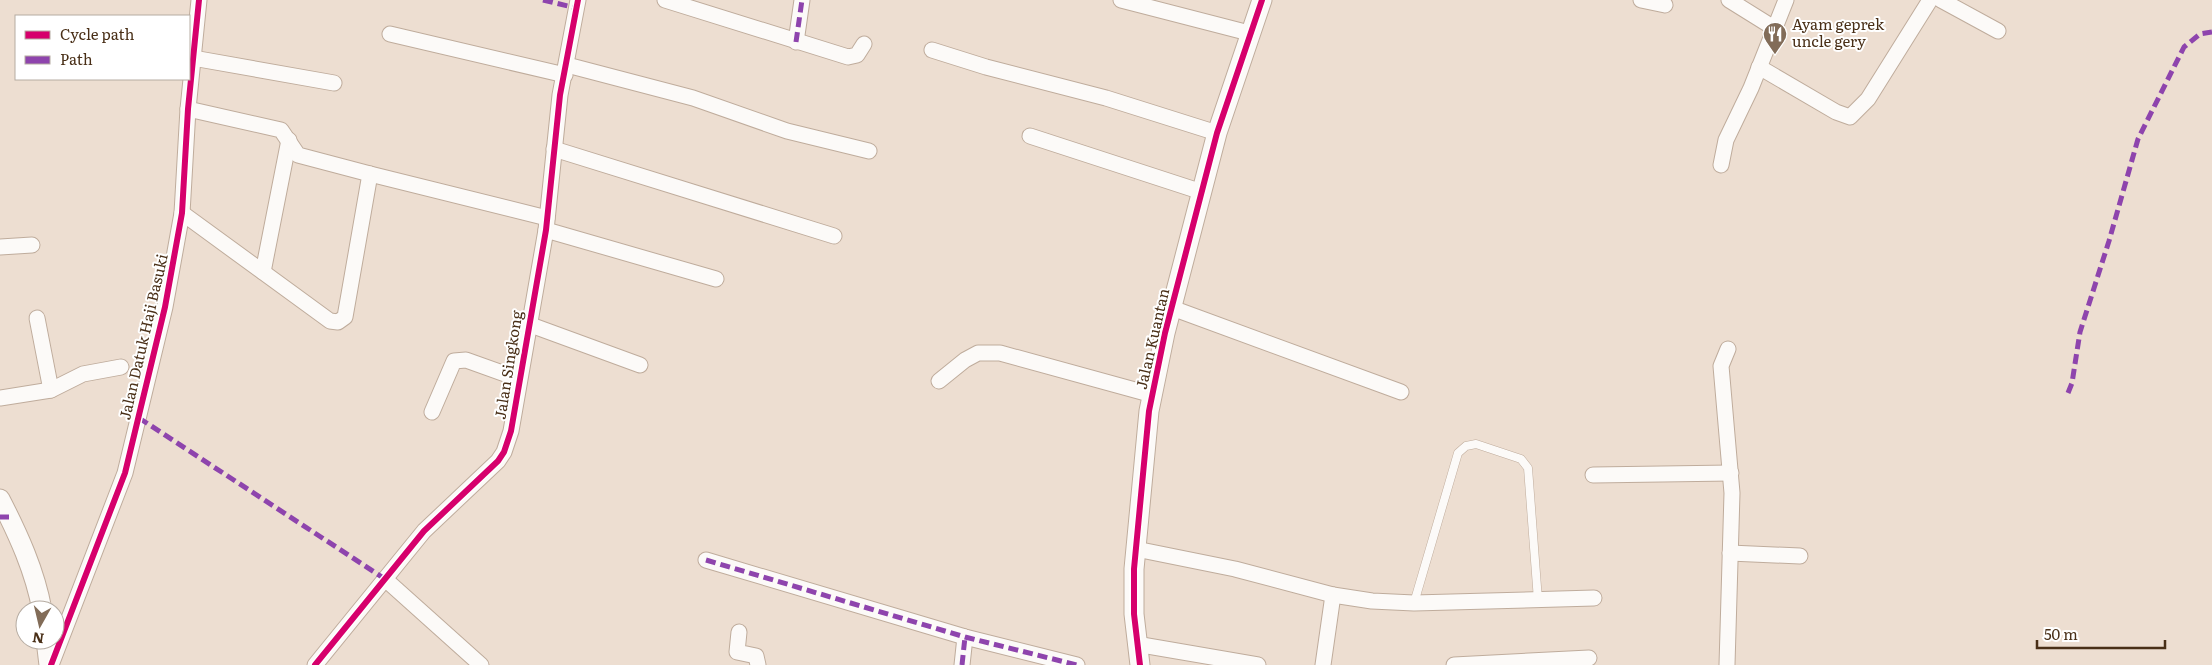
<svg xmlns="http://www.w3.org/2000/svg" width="2212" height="665" viewBox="0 0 2212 665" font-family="Literata,serif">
<rect width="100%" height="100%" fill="#edded1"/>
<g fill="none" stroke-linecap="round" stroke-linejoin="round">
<g stroke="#bfac9c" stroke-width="9">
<polyline id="service" points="1414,603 1458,453 1466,446 1476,444 1521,459 1528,468 1538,600"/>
</g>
<g stroke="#bfac9c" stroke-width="17">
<g id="minor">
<polyline points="665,0 848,57 857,55 864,44"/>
<polyline points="1121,0 1249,33"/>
<polyline points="1641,0 1665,5"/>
<polyline points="1729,0 1774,28"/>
<polyline points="1941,0 1998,31"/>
<polyline points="390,34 565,75"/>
<polyline points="796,42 802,0"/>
<polyline points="932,50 986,67 1106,98 1217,133"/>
<polyline points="193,58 334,83"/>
<polyline points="567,65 693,98 787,131 869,151"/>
<polyline points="1759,67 1836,112 1850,117 1868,99 1930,0"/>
<polyline points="188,109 281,130 298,155 370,174"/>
<polyline points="1030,136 1202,192"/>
<polyline points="554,149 834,236"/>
<polyline points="1721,165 1726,140 1751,88 1786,0"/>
<polyline points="182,213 330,321 338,322 345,317 370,174 547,218"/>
<polyline points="546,230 716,279"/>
<polyline points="0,247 32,245"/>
<polyline points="263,272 289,140"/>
<polyline points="1172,308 1401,392"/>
<polyline points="37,318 51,390"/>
<polyline points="528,324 640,365"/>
<polyline points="939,381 965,360 978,353 1000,353 1153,395"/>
<polyline points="0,398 51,390 83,374 121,367"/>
<polyline points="432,412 454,361 466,360 519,379"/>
<polyline points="1593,475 1731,473"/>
<polyline points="1136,549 1235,569 1333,595 1372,601 1414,603 1594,598"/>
<polyline points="1730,553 1800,556"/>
<polyline points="706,560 965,637 1077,665"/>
<polyline points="385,579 481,665"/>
<polyline points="739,632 737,652 756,656 758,665"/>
<polyline points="1136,644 1258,665"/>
<polyline points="51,665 125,473 165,307 182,213 188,109 199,0"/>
<polyline points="315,665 424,531 498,461 504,452 511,431 546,230 560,95 578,0"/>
<polyline points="962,665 965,637"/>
<polyline points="1323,665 1333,595"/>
<polyline points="1454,665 1589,658"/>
<polyline points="1727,665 1732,493 1721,366 1728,349"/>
</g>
</g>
<g stroke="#bfac9c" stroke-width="21">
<g id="tertiary">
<path d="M0,499c18,35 35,72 42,111"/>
<polyline points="46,640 49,665"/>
<polyline points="1140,665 1134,614 1134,569 1149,411 1165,333 1217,133 1262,0"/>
</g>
</g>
<use href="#service" stroke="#fcfaf8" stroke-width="8"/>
<use href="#minor" stroke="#fcfaf8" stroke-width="15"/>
<use href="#tertiary" stroke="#fcfaf8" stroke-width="19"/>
<g stroke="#8e44ad" stroke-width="5" stroke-dasharray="10 5" stroke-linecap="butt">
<polyline points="543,0 576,8"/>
<polyline points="796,42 802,0"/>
<polyline points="2068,393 2072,383 2080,332 2109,241 2138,139 2184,47 2200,34 2212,32"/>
<polyline points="139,418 385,579"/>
<polyline points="0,517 9,517"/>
<polyline points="706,560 965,637 1077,665"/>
<polyline points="962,665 965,637"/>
</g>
<g stroke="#fff" stroke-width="9">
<g id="cycleway">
<polyline points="51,665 125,473 165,307 182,213 188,109 199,0"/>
<polyline points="315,665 424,531 498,461 504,452 511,431 546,230 560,95 578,0"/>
<polyline points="1140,665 1134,614 1134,569 1149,411 1165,333 1217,133 1262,0"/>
</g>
</g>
<use href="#cycleway" stroke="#d6006c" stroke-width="6"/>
</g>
<defs>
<g id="restaurant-pin" transform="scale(1.25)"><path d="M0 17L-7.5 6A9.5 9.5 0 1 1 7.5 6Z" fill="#826c58" stroke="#fff"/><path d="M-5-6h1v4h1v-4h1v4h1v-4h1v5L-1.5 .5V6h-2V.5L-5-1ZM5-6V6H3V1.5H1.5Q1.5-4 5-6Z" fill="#fff"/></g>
</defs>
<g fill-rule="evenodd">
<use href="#restaurant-pin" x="1775" y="34"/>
</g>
<g text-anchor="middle" stroke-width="4" stroke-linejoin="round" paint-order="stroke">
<g font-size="15" fill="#492f17" stroke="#fff" text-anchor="start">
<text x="1792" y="30">Ayam geprek<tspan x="1792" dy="17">uncle gery</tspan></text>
</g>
<g font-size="15" fill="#492f17" stroke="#fff">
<text transform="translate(144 337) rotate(-77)" y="5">Jalan Datuk Haji Basuki</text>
<text transform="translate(1153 339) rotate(-77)" y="5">Jalan Kuantan</text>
<text transform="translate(509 365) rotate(-81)" y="5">Jalan Singkong</text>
</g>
</g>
<rect x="15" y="15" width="175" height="65" fill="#ffffff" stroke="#b6aca2"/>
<rect x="25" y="31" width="25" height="8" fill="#d6006c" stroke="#b6aca2"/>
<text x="60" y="40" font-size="15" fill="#492f17">Cycle path</text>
<rect x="25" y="56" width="25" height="8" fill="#8e44ad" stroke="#b6aca2"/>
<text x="60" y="65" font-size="15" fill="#492f17">Path</text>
<g transform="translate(40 625) rotate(188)"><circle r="24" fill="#ffffff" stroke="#b6aca2"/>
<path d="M0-4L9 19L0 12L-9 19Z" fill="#826c58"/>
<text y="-8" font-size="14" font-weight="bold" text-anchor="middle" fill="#492f17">N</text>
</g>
<path d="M2037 640v8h128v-8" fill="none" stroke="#492f17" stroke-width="2.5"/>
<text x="2044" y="640" font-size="15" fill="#492f17" stroke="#ffffff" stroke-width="4" paint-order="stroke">50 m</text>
</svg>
